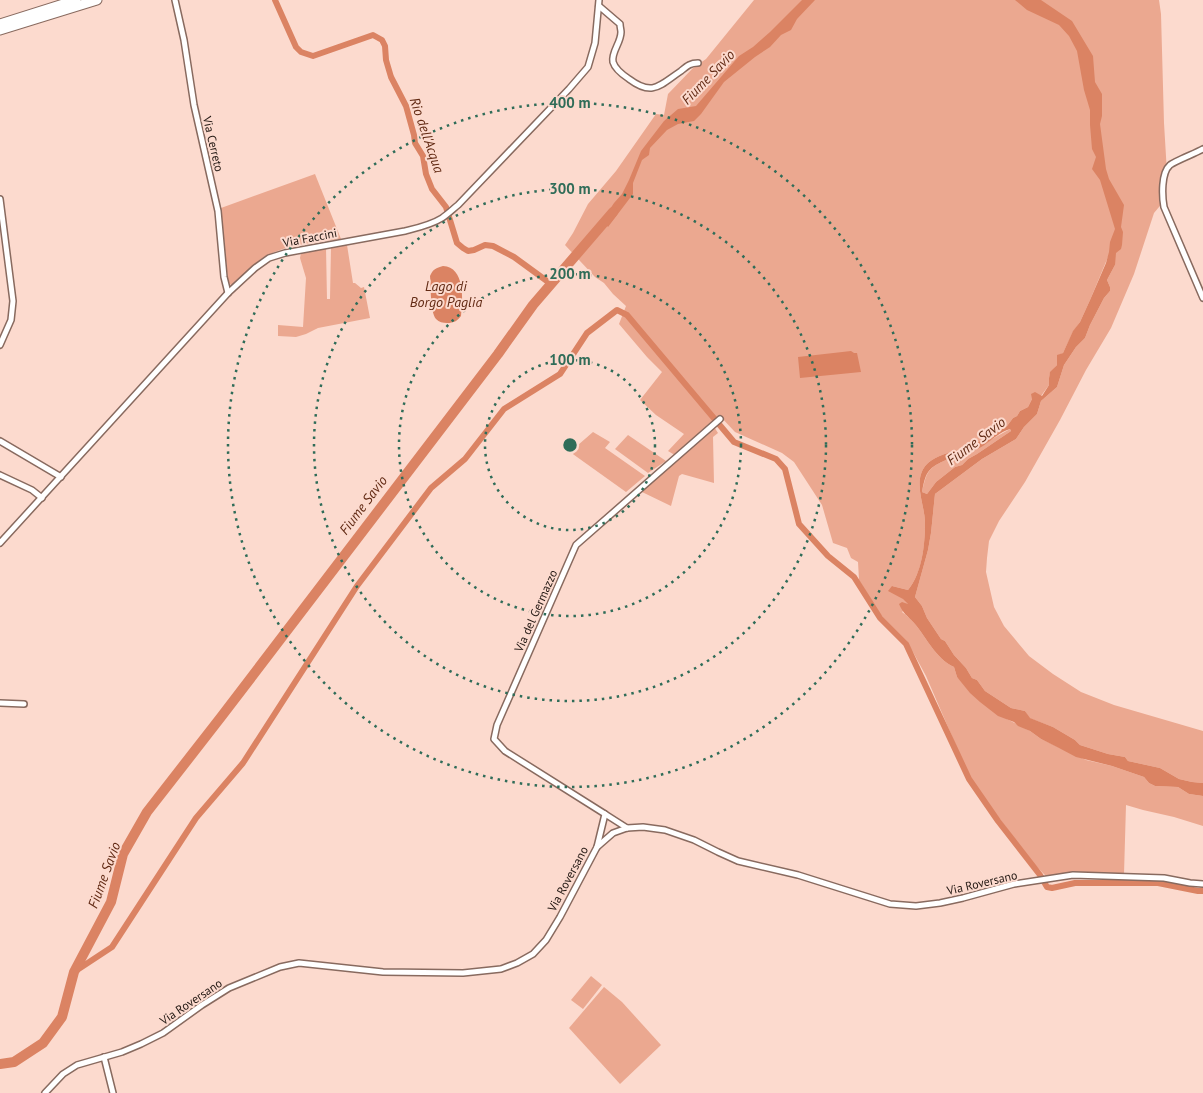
<svg xmlns="http://www.w3.org/2000/svg" width="1203" height="1093" viewBox="0 0 1203 1093" font-family="'PT Sans',sans-serif">
<rect width="100%" height="100%" fill="#fcdace"/>
<g fill="#eba890">
<path d="M754,0h405l2,14 3,109 3,50 -4,20 1,8 -10,12 -20,61 -23,54 -25,42 -26,50 -35,62 -26,39 -10,20 -2,17 -1,14 8,35 10,19 25,30 24,18 28,18 33,13 89,26v52l-11,-1 -13,-3 -19,-11 -32,-7 -3,-4 -17,-3 -28,-9 -5,-5 -22,-13 -24,-9 -4,-7 -14,-3 -26,-17 -8,-11 -5,-2 -6,-10 -12,-13 -9,-14 -4,-2 -14,-21 -5,-12 -7,-9 13,-47 3,-17 4,-39 47,-35 34,-20 8,-12 13,-13 4,-13 16,-14 7,-22 12,-18 9,-9 5,-13 14,-27 6,-7v-4l-3,-7 8,-15 -7,-8 -18,43 -10,22 -7,10 -10,21 -6,3v9l-7,8 -1,5v7l-8,11 -9,3 -4,8 -8,4 -3,5 -4,2 -6,8 -11,7 -9,3 -17,12 -6,2 -4,-1c-10,3 -24,7 -32,14 -17,16 -3,41 -3,60 0,23 -3,50 -17,67l-16,-4 17,19 -7,7c4,3 9,7 12,11 13,15 21,35 40,44l3,10 50,42 23,12 11,8 45,21 26,6 32,11 5,6 6,3 23,1 11,7 14,2v30l-29,-9 -31,-7 -17,-5 -2,69 -46,-1 -32,3 -11,-11 -36,-47 -29,-40 -44,-102 -19,-35 -28,-28 -20,-33 -1,-18 -7,-4 -4,-10 -14,-5 -11,-38 -28,-43 -12,-9 -47,-21 -15,-16 -9,6 7,11 -5,4 1,46 -32,-9 -3,2 -8,30 -29,-14v-3l36,-32 -10,-6 16,-17 -28,-19 -16,-15 22,-28 -15,-15 -28,-33 7,-18 -13,-12 -9,-11 -9,-6 -30,-32 8,-12 15,-29 28,-33 40,-57 8,1 4,-21 25,-26 13,-9z"/>
<path d="M315,174l26,65c-27,4 -57,5 -80,20 -10,7 -18,16 -26,25l-4,1 -3,-3 -7,-74z"/>
<polygon points="347,245 353,283 355,283 361,288 364,287 370,318 318,328 306,334 296,337 278,336 278,325 303,327 306,278 300,258 301,253 326,248 327,299 330,299 331,247"/>
<path d="M1010,429l1,2 -34,23 -9,5 -6,6 -7,2 -19,15 -9,12 -5,-2c4,-17 5,-24 22,-31 5,-3 9,-4 13,-9l10,1z"/>
<polygon points="593,432 610,442 605,448 645,476 626,492 570,452"/>
<polygon points="628,435 666,461 648,473 615,449"/>
<polygon points="591,976 602,985 583,1009 571,1000"/>
<polygon points="604,987 622,1002 661,1045 620,1084 569,1028"/>
</g>
<g fill="#db8363" fill-rule="evenodd">
<polygon points="802,0 815,0 797,19 791,30 781,35 770,47 755,57 724,82 701,114 694,121 678,124 667,130 650,148 649,155 642,160 633,183 633,194 608,227 602,219 606,215 614,203 622,194 629,180 641,151 664,121 678,109 696,106 739,56 753,47 770,32"/>
<path d="M1015,0h26l31,21 21,35 2,26 7,12v22l-2,8 6,45 3,10 15,26 -3,22 2,5 -1,13 -1,4 -5,4 -1,12 -8,15 3,7v4l-6,7 -14,27 -5,13 -9,9 -12,18 -7,22 -16,14 -4,13 -13,13 -8,12 -34,20 -47,35 -4,39 -3,17 -13,47 7,9 5,12 14,21 4,2 9,14 12,13 6,10 5,2 8,11 26,17 14,3 5,7 23,9 22,13 5,5 28,9 17,3 3,4 32,7 19,11 13,3 11,1v13l-14,-2 -11,-7 -23,-1 -6,-3 -5,-6 -32,-11 -36,-9 -17,-9 -18,-9 -11,-8 -12,-5 -4,-4 -16,-6 -18,-14 -10,-9 -13,-16 -3,-10c-19,-9 -27,-29 -40,-44 -7,-8 -10,-8 -15,-19l3,-2 6,2 -5,-5 -15,-8 4,-5 16,4c14,-17 17,-45 17,-67 0,-19 -14,-44 3,-60 8,-7 22,-11 32,-14l4,1 6,-2 17,-12 9,-3 11,-7 6,-8 4,-2 3,-5 8,-4 4,-8 -1,-5 4,-2 7,4 7,-11v-7l1,-6 7,-7v-10l6,-2 10,-22 7,-9 10,-22 16,-37 3,-11 1,-10 5,-13 -15,-49 -8,-11 4,-12 -4,-8 -2,-24v-15l-6,-20 -7,-39 -8,-15 -10,-11 -32,-15zM1010,429l1,2 -34,23 -9,5 -6,6 -7,2 -19,15 -9,12 -5,-2c3,-17 5,-24 22,-31 5,-3 9,-4 13,-9 26,3 32,-16 53,-23z"/>
<path d="M443,266c22,1 20,34 18,50 -4,5 -7,7 -14,7 -4,0 -8,-1 -11,-4 -6,-7 -5,-33 -6,-43 3,-7 6,-8 13,-10z"/>
<polygon points="851,351 854,353 857,353 861,372 800,378 798,357"/>
</g>
<g fill="none" stroke-linecap="round" stroke-linejoin="round">
<g stroke="#db8363" stroke-width="6">
<polyline points="275,0 296,47 301,52 313,56 373,35 382,40 385,46 386,60 391,77 406,106 414,135 415,143 423,156 426,174 432,189 446,207 457,243 463,248 468,251 474,250 485,245 493,246 514,257 551,284"/>
<polyline points="74,972 112,947 196,818 243,763 357,586 431,488 465,459 504,409 560,374 587,333 617,310 627,315 734,442 776,459 785,469 799,524 828,556 854,577 880,618 906,644 969,779 998,821 1040,875 1047,887 1052,888 1075,883 1158,883 1198,891 1203,891"/>
</g>
<polyline stroke="#db8363" stroke-width="10" points="0,1064 14,1062 43,1043 62,1017 74,972 111,902 123,854 147,812 221,717 498,354 533,305 613,212"/>
<g stroke="#886a5f" stroke-width="8">
<g id="street">
<polyline points="175,0 184,40 194,105 218,211 224,277 228,293"/>
<path d="M599,6l21,18c0,3 1,6 1,8 0,11 -10,20 -8,30 2,7 10,13 16,17 24,18 31,6 52,-8 6,-5 9,-8 17,-8"/>
<path d="M1203,149c-7,4 -28,12 -33,16 -9,8 -8,31 -6,42l39,91"/>
<polyline points="0,199 13,301 11,320 0,345"/>
<polyline points="0,441 61,477"/>
<polyline points="0,475 32,490 42,498"/>
<path d="M0,543l228,-250 27,-25 14,-10 16,-5 120,-22c12,-3 26,-6 37,-13 6,-4 11,-9 16,-13l111,-116 19,-22 7,-24 4,-43"/>
<polyline points="0,703 24,704"/>
<polyline points="605,814 627,828"/>
<polyline points="597,847 605,814 505,751 494,739 497,725 576,545 720,419"/>
<polyline points="104,1057 113,1093"/>
<polyline points="45,1093 63,1074 77,1065 122,1052 141,1044 163,1033 202,1005 229,988 280,967 299,963 383,972 463,973 501,969 517,963 533,954 546,940 560,917 597,847 613,833 627,828 643,827 665,830 694,840 718,852 738,861 798,875 890,904 916,906 940,903 963,898 1014,884 1073,875 1164,878 1190,883 1203,884"/>
</g>
</g>
<g stroke="#886a5f" stroke-width="11">
<g id="highway">
<polyline points="0,24 76,0"/>
<polyline points="0,30 97,0"/>
</g>
</g>
<use href="#street" stroke="#fff" stroke-width="5"/>
<use href="#highway" stroke="#fff" stroke-width="9"/>
</g>
<g fill="none" stroke="#2f6c58" stroke-width="2.5" stroke-dasharray="2.5 5">
<circle cx="570" cy="445" r="85"/>
<circle cx="570" cy="445" r="171"/>
<circle cx="570" cy="445" r="256"/>
<circle cx="570" cy="445" r="342"/>
</g>
<g text-anchor="middle" stroke-width="4" stroke-linejoin="round" paint-order="stroke">
<g font-size="12" fill="#231813" stroke="#fcdace">
<text transform="translate(213 144) rotate(77)" y="4">Via Cerreto</text>
<text transform="translate(310 238) rotate(-11)" y="4">Via Faccini</text>
<text transform="translate(536 611) rotate(-66)" y="4">Via del Germazzo</text>
<text transform="translate(568 879) rotate(-62)" y="4">Via Roversano</text>
<text transform="translate(982 883) rotate(-13)" y="4">Via Roversano</text>
<text transform="translate(191 1002) rotate(-34)" y="4">Via Roversano</text>
</g>
<g font-size="14" font-style="italic" fill="#622a14" stroke="#fcdace">
<text transform="translate(708 77) rotate(-46)" y="5">Fiume Savio</text>
<text transform="translate(427 135) rotate(71)" y="5">Rio dell'Acqua</text>
<text x="446" y="291">Lago di<tspan x="446" dy="16">Borgo Paglia</tspan></text>
<text transform="translate(976 441) rotate(-37)" y="5">Fiume Savio</text>
<text transform="translate(363 505) rotate(-53)" y="5">Fiume Savio</text>
<text transform="translate(104 875) rotate(-70)" y="5">Fiume Savio</text>
</g>
</g>
<circle cx="570" cy="445" r="8" fill="#2f6c58" stroke="#fcdace" stroke-width="2.5"/>
<g font-size="15" text-anchor="middle" font-weight="bold" fill="#2f6c58" stroke="#fcdace" stroke-width="4" stroke-linejoin="round" paint-order="stroke">
<text x="570" y="108">400 m</text>
<text x="570" y="194">300 m</text>
<text x="570" y="279">200 m</text>
<text x="570" y="365">100 m</text>
</g>
</svg>
